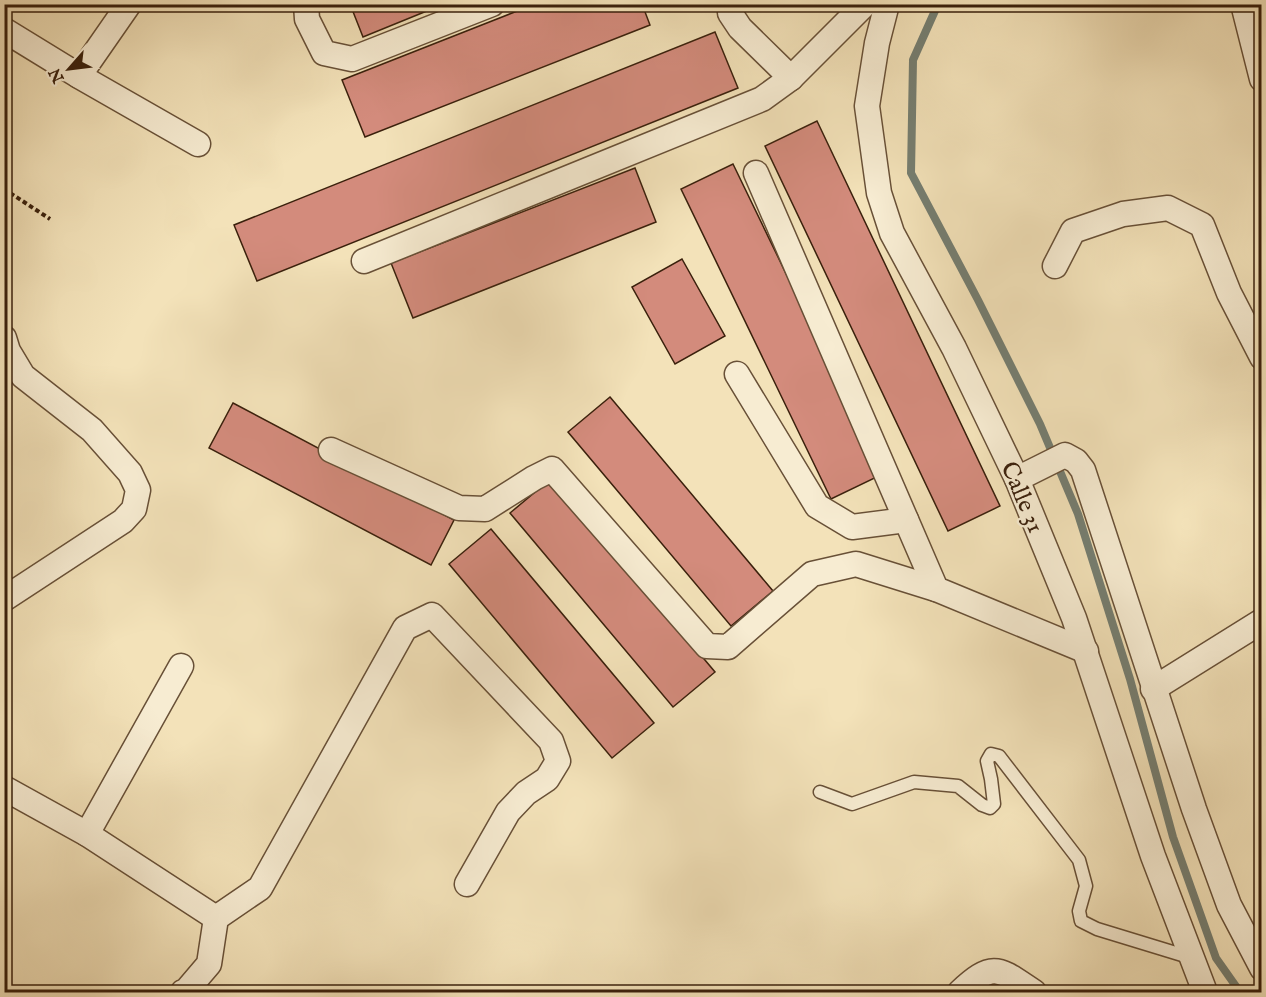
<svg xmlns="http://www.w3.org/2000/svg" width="1266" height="997" viewBox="0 0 1266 997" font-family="'IM FELL English',serif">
<rect width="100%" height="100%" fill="#f3e2b9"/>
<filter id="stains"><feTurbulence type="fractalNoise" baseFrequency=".00333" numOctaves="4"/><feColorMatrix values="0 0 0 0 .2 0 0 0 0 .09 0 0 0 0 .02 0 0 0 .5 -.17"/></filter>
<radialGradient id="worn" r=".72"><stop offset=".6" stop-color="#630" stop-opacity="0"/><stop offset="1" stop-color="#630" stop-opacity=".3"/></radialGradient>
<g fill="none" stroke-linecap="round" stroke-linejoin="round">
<polyline stroke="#757e71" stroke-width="8" points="938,4 913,60 911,173 978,300 1040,424 1078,514 1130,679 1173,837 1216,958 1240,992"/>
</g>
<g fill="#d38b7c" stroke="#3a200c" stroke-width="1.5">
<polygon points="350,4 444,4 363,37"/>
<polygon points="535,4 642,4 650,25 365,137 342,80"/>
<polygon points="715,32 738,88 257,281 234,225"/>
<polygon points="817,121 1000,506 948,531 765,146"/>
<polygon points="733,164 883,474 831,499 681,189"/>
<polygon points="635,168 656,222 413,318 391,263"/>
<polygon points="682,259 725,336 675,364 632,287"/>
<polygon points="610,397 773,591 731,626 568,432"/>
<polygon points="233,403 454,520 431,565 209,448"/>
<polygon points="552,478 715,672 673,707 510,513"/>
<polygon points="491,529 654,723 612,758 449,564"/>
</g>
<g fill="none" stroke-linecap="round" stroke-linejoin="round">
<g stroke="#685037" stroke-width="15">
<polyline id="lane" points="820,792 852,804 914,782 958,786 982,805 990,808 994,804 991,779 987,761 991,754 999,756 1079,860 1086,886 1079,911 1081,921 1097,929 1192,958"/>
</g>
<g stroke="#685037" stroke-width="27">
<g id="street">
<polyline points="306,4 307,19 324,53 352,59 492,4"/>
<polyline points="730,4 730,13 740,28 791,78"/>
<polyline points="887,4 877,43 867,106 879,193 892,233 954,348 1017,479 1074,618 1153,856 1205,992"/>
<polyline points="1243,4 1262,79"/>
<polyline points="4,30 79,76 198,144"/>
<polyline points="79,76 129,4"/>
<polyline points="756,173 936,589 1086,651"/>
<polyline points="364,261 762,99 791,78 865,4"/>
<polyline points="1055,266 1073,231 1123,214 1168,208 1202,225 1229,293 1262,357"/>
<polyline points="4,338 8,351 23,376 92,430 130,473 138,490 134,509 123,521 4,599"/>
<polyline points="737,374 817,506 852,527 906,520"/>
<polyline points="331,450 459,508 485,509 534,478 552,469 707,646 728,647 812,574 856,564 936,589"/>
<polyline points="1017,479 1065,455 1076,461 1083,470 1194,809 1229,905 1262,968"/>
<polyline points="1153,689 1262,621"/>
<polyline points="4,788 87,834 216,918"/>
<polyline points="87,834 181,666"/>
<polyline points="183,992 186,991 209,964 216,918 260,888 405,628 432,615 551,741 558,761 547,779 526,793 508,812 467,884"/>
<path d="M960,992c34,-32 39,-23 74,0"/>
</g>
</g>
<polyline stroke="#3a200c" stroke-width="4" stroke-dasharray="4.5 3" stroke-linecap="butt" points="4,189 50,219"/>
<use href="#lane" stroke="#f7ecd2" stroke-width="12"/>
<use href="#street" stroke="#f7ecd2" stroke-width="24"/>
</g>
<g text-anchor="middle" stroke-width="4.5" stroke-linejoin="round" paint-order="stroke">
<g font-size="24" fill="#3a200c" stroke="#f7ecd2">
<text transform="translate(1023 497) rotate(67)" y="8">Calle 31</text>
</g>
</g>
<rect width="1266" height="997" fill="none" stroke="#f3e2b9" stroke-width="24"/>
<rect x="6" y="6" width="1254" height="985" fill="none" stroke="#3a200c" stroke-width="3"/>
<rect x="12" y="12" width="1242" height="973" fill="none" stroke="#3a200c" stroke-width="1.5"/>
<g transform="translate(69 69) rotate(242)" stroke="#f7ecd2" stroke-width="4.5" paint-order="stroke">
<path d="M0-4.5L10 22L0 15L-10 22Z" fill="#3a200c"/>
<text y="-9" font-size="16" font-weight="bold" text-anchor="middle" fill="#3a200c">N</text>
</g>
<rect width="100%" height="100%" filter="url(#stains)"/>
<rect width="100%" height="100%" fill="url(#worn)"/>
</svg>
